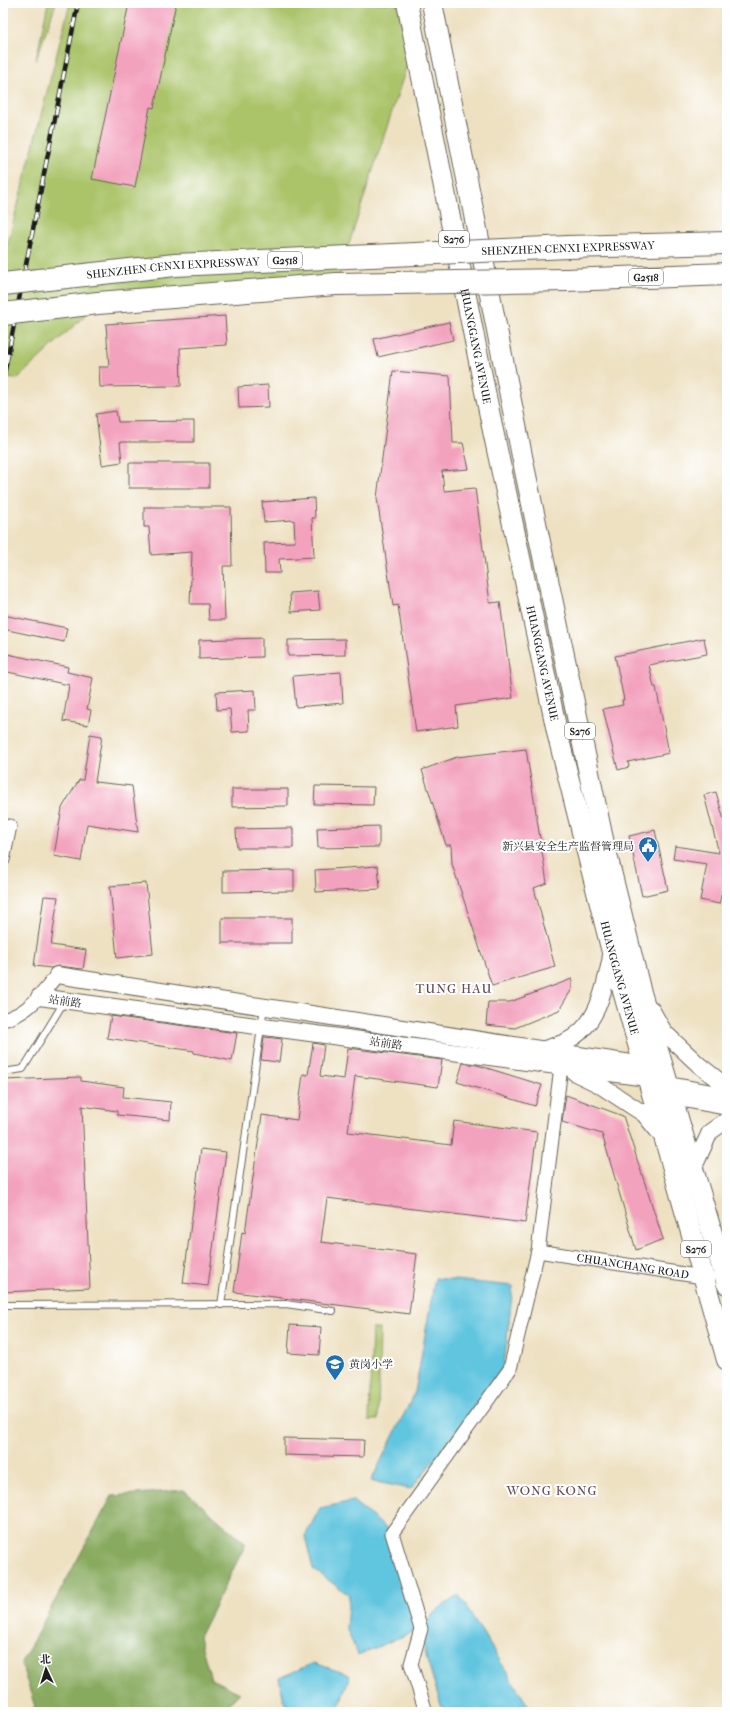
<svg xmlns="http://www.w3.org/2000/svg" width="730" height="1715" viewBox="0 0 730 1715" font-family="'IM FELL French Canon','Noto Serif SC',serif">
<rect width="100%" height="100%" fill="#fff"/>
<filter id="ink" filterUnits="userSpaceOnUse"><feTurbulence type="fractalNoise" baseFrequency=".025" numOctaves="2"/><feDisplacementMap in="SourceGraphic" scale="8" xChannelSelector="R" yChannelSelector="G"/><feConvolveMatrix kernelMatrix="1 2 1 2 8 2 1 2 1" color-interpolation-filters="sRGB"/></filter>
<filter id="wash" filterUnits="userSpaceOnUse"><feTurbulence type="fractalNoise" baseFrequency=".012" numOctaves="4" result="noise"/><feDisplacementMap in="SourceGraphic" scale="16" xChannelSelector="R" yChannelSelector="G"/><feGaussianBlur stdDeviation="0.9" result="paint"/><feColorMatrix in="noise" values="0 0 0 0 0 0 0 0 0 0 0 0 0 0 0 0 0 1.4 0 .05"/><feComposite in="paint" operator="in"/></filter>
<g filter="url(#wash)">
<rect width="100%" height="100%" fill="#eee1c2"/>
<g fill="#abc46a" stroke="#647043">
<polygon points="48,3 56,3 36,60"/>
<polygon points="70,3 398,3 408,62 336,284 98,303 17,379 3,378 3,262"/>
<polygon points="372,1329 380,1329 378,1420 369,1420"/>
</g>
<polygon fill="#88aa5e" stroke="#52633d" points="184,1490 246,1544 199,1637 211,1679 240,1693 220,1712 27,1712 35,1707 21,1663 112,1496"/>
<g fill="#61c5df" stroke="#3e707e">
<polygon points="435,1278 513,1286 503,1374 411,1489 371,1481 415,1392"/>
<polygon points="353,1501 392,1533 421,1628 437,1610 459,1595 532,1712 443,1712 426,1656 420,1629 358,1655 346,1628 349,1595 313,1569 305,1536 320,1508"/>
<polygon points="314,1663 350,1675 337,1712 291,1712 284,1701 279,1678"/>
<polygon points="212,1705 250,1708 261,1712 207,1712"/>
</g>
<g id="blocks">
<g fill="#f3a2be">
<polygon points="129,3 176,3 154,108 150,107 135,187 92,179"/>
<polygon points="225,316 227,345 180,348 181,386 100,387 99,367 109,367 106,324"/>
<polygon points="449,322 453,340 378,357 374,339"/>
<polygon points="393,371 450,376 453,443 463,443 469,469 442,471 444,491 475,488 490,603 500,602 513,698 456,706 458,726 416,732 398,605 393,606 377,498"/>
<polygon points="268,385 269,407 239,408 238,387"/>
<polygon points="116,411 118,422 194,421 194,442 120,442 122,462 102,465 96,414"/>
<rect x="129" y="463" width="80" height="25"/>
<polygon points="314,498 315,518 312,518 314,557 279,559 280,573 265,573 264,543 295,542 294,520 264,522 262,502"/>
<polygon points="144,507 231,507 232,566 223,566 225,620 209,620 208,604 190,604 192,552 151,555 149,527 144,527"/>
<polygon points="318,591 320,610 291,612 290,593"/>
<polygon points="3,615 67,628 64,642 3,629"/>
<polygon points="262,638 262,657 199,659 199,640"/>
<polygon points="704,638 707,654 649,665 654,687 656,687 669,753 628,762 629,767 618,770 603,709 623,705 622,700 624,700 615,656"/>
<polygon points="345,639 345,655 288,656 288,640"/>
<polygon points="3,653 68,667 67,672 93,678 87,709 91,710 88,725 63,721 69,685 3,671"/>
<polygon points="341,672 343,703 296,707 293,676"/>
<polygon points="255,690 256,710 248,710 249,731 232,732 230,709 217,710 216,692"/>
<polygon points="90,734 102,736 95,782 132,786 138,832 87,824 81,861 54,856 62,808 79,780 83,780"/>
<polygon points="526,749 547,883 534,888 555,967 492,986 452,864 451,845 446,845 422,770 457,757"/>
<polygon points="315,786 374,787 373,805 314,804"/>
<polygon points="232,789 288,789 288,806 232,807"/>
<polygon points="716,792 727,831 727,871 719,904 700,900 707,864 673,859 675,846 719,853 704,795"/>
<polygon points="379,826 379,847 318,848 317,828"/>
<polygon points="293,828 293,848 237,848 236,829"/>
<polygon points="655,830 668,890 642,896 629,836"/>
<polygon points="378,866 380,889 316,892 315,870"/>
<polygon points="294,870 294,891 223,892 223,871"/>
<polygon points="146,883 153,954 117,958 110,886"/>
<polygon points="44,896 58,897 51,945 86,950 83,969 58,966 51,968 34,966"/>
<rect x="222" y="918" width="70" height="25"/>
<polygon points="572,979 572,989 559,1010 515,1028 486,1025 488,1002 510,1002"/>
<polygon points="111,1016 237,1033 232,1061 194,1053 194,1051 107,1038"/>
<polygon points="264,1037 282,1039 279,1062 261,1060"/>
<polygon points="313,1043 324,1045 320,1076 344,1079 348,1048 442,1060 438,1087 355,1076 348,1132 451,1145 454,1121 537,1132 525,1223 327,1198 321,1242 417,1254 409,1314 234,1292 242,1232 245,1233 262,1115 297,1120 303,1074 308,1075"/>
<polygon points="463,1063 477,1065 542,1085 535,1106 457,1082"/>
<polygon points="81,1077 81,1081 124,1087 123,1097 171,1102 170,1120 117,1115 117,1111 82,1106 90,1288 3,1292 3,1080"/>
<polygon points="566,1095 623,1116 663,1239 636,1250 602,1134 562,1122"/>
<polygon points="201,1149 226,1152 208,1286 183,1283"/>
<polygon points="290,1325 321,1327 319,1355 288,1353"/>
<polygon points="284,1438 364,1440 363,1457 284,1455"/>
</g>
</g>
</g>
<g filter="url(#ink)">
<use href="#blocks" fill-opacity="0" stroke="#666156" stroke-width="1"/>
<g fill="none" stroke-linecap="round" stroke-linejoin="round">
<g stroke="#666156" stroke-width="8">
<g id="service">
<polyline points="3,1072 23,1069 64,1002"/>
<polyline points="3,1305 286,1304 333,1311"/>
<polyline points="221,1305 264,1007"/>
</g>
</g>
<g stroke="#666156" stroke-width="15">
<g id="minor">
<polyline points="3,860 10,826"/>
<path d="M3,1020c25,-6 39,-26 54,-45"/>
<path id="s1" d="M538,1251l171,27"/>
<polyline points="426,1712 411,1664 421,1629 392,1533 510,1369 538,1251 561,1067"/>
</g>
</g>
<g stroke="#666156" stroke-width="18">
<g id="tertiary">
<polyline points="57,975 644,1065 669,1085 723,1095"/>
<polyline points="39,997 647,1078 673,1097 727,1107"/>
<polyline points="651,1009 664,1032 699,1065 727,1087"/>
<path d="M542,1050c8,-3 16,-5 23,-8 35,-16 40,-58 47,-90"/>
<polyline points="575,1073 598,1084 644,1114 662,1136"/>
<polyline points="694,1167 710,1132 727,1120"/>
</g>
</g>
<g stroke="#666156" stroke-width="22">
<g id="primary">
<path id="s2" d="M407,3l85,423 66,310 54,216 115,408"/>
<polyline points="432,3 525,471 603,839 640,989 727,1284"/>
</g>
</g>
<g stroke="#666156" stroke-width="24">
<g id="motorway">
<polyline points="568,247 727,243"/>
<polyline points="566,280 727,274"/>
</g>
</g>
<use href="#service" stroke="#fff" stroke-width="6"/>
<use href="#minor" stroke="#fff" stroke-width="13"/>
<use href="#tertiary" stroke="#fff" stroke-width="16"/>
<use href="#primary" stroke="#fff" stroke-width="20"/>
<use href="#motorway" stroke="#fff" stroke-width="22"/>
<g stroke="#1c1c1c" stroke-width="4.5">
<polyline id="rail" points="3,380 78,3"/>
</g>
<use href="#rail" stroke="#fff" stroke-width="3" stroke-dasharray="9" stroke-linecap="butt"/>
<g stroke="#666156" stroke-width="24" stroke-linecap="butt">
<g id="motorway-bridge">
<path id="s3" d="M3,284l172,-19 393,-18"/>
<polyline points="3,314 98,303 336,284 566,280"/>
</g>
</g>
<use href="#motorway-bridge" stroke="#fff" stroke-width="22"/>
</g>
</g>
<defs>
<g id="civic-pin" transform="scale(1)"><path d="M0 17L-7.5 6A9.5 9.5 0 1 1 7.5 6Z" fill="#1f6fb2" stroke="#fff"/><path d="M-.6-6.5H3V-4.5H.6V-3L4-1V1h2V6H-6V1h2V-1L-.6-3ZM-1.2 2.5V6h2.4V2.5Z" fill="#fff"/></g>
<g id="school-pin" transform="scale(1)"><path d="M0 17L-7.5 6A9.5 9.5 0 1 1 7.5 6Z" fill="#1f6fb2" stroke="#fff"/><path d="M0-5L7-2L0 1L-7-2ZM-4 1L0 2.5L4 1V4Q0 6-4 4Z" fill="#fff"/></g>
</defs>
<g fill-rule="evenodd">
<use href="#civic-pin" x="648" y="846"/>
<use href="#school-pin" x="335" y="1364"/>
</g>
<g text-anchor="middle" stroke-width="4" stroke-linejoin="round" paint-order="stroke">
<g fill="#fff" stroke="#606060" stroke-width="1">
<rect x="439" y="231" width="30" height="16" rx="3"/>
<rect x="268" y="252" width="34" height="16" rx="3"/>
<rect x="629" y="269" width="34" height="16" rx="3"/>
<rect x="565" y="723" width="30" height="16" rx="3"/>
<rect x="681" y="1241" width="30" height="16" rx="3"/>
</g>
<g font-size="10" font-weight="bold" fill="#1c1c1c">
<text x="454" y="243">S276</text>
<text x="285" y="264">G2518</text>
<text x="646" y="281">G2518</text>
<text x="580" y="735">S276</text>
<text x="696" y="1253">S276</text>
</g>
<g font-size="11" fill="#1c1c1c" stroke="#fff">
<text transform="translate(568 248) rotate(-2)" y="4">SHENZHEN-CENXI EXPRESSWAY</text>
<text dy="4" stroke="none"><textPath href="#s3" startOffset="171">SHENZHEN-CENXI EXPRESSWAY</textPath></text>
<text dy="4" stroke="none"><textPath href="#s2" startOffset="350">HUANGGANG AVENUE</textPath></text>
<text dy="4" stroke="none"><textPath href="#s2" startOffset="674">HUANGGANG AVENUE</textPath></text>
<text dy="4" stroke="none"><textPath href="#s2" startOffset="998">HUANGGANG AVENUE</textPath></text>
<text transform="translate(65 1001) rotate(8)" y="4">站前路</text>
<text transform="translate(386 1043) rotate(8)" y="4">站前路</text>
<text dy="4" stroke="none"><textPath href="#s1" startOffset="96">CHUANCHANG ROAD</textPath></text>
</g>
<g font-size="11" fill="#1c1c1c" stroke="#fff" text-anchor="end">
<text x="634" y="850">新兴县安全生产监督管理局</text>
<text x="349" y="1368" text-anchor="start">黄岗小学</text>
</g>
<g font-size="13" letter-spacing="1" fill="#674b55" stroke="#fff">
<text x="454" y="993">TUNG HAU</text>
<text x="552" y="1495">WONG KONG</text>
</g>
</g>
<rect width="730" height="1715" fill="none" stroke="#fff" stroke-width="16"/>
<g transform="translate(46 1669) rotate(356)" stroke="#ffffff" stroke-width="3" paint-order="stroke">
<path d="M0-3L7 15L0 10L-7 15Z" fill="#1c1c1c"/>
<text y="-6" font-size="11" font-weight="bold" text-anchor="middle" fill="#1c1c1c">北</text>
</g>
</svg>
